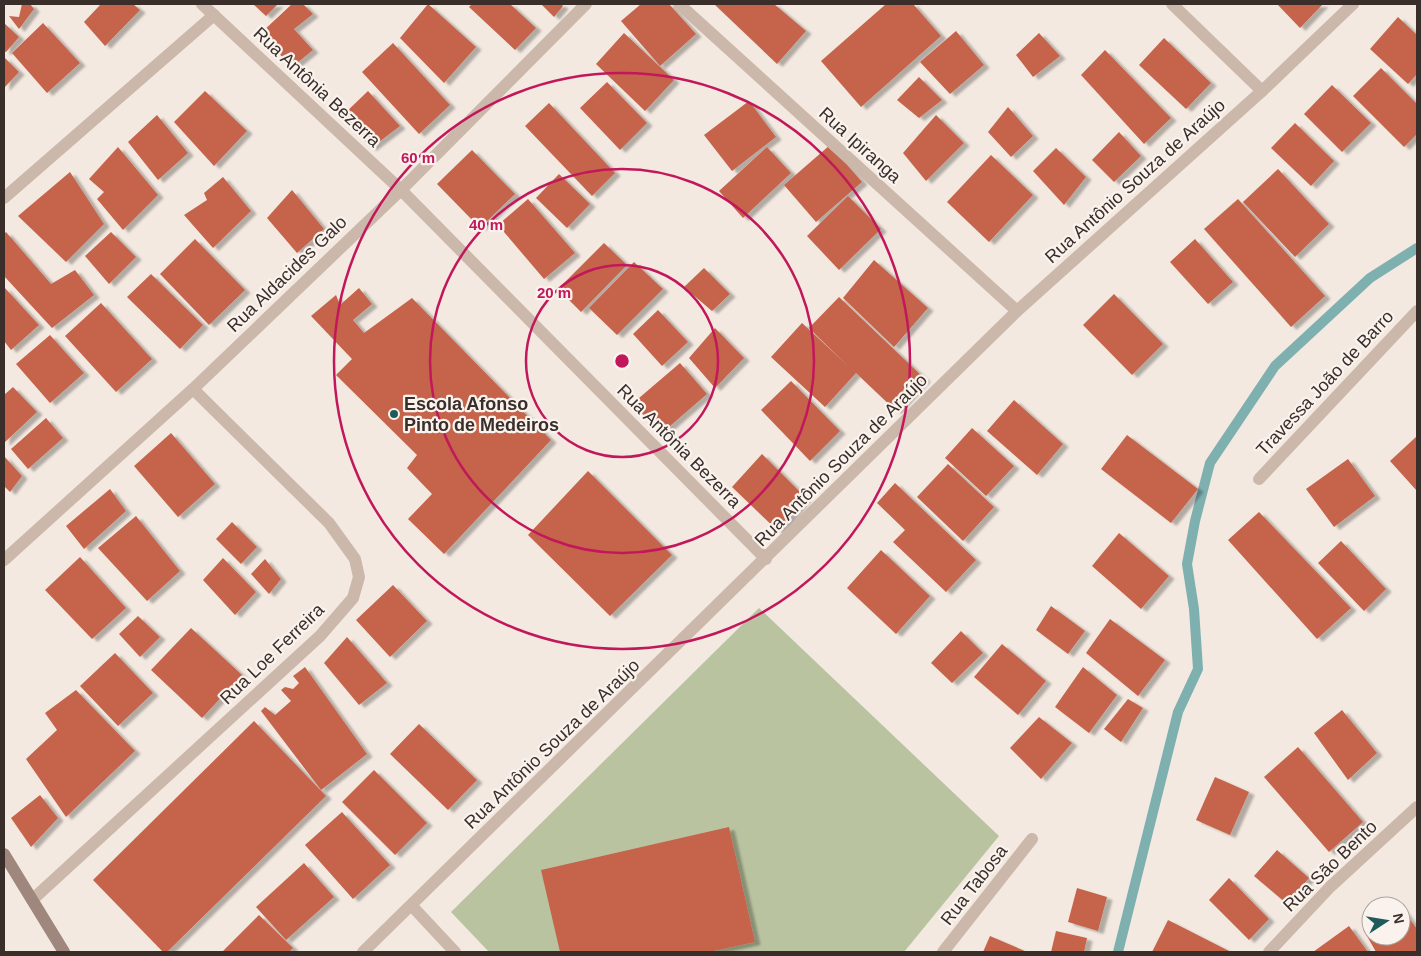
<svg xmlns="http://www.w3.org/2000/svg" width="1421" height="956" viewBox="0 0 1421 956" font-family="Arial,sans-serif">
<defs>
<filter id="shadow"><feDropShadow dx="5.5" dy="3" stdDeviation="1" flood-color="#0004"/></filter>
</defs>
<rect width="100%" height="100%" fill="#f3e9e0"/>
<polygon fill="#b9c3a0" points="759,608 999,836 904,952 489,952 451,912"/>
<g fill="none" stroke-linecap="round" stroke-linejoin="round">
<polyline stroke="#7fb0b0" stroke-width="10" points="1118,952 1178,712 1198,669 1194,609 1187,564 1195,521 1210,463 1275,366 1370,278 1417,248"/>
</g>
<g fill="#c5634c" filter="url(#shadow)">
<polygon points="22,4 30,4 34,9 19,29 9,16 19,17"/>
<polygon points="101,4 133,4 140,10 105,46 84,22"/>
<polygon points="253,4 278,4 266,16"/>
<polygon points="292,4 303,4 313,14 294,29 313,50 291,68 262,32"/>
<polygon points="428,4 476,47 444,83 400,38"/>
<polygon points="472,4 510,4 536,28 515,50 469,7"/>
<polygon points="541,4 561,4 563,6 554,17"/>
<polygon points="641,4 669,4 696,34 660,66 621,21"/>
<polygon points="714,4 774,4 806,31 777,64"/>
<polygon points="886,4 913,4 941,36 861,107 821,61"/>
<polygon points="1277,4 1323,4 1300,28"/>
<polygon points="1398,17 1417,35 1417,74 1408,84 1370,49"/>
<polygon points="4,23 19,37 6,52 4,51"/>
<polygon points="43,23 80,63 47,93 12,53"/>
<polygon points="956,31 984,65 950,94 920,62"/>
<polygon points="624,33 674,80 645,111 596,64"/>
<polygon points="1039,33 1060,56 1033,77 1016,55"/>
<polygon points="1164,38 1211,83 1186,109 1139,65"/>
<polygon points="393,43 450,105 419,134 362,72"/>
<polygon points="1105,50 1171,118 1144,144 1081,75"/>
<polygon points="4,57 19,72 4,88"/>
<polygon points="1381,68 1417,104 1417,134 1404,147 1353,96"/>
<polygon points="919,77 942,100 919,118 897,100"/>
<polygon points="607,82 647,123 620,150 580,108"/>
<polygon points="1332,85 1371,123 1342,152 1304,114"/>
<polygon points="205,91 247,131 214,166 174,122"/>
<polygon points="368,91 400,126 371,148 343,115"/>
<polygon points="749,101 776,137 732,171 704,135"/>
<polygon points="549,103 615,173 592,196 525,126"/>
<polygon points="1008,107 1033,136 1011,157 988,132"/>
<polygon points="157,115 188,153 158,180 128,142"/>
<polygon points="936,115 964,143 926,181 903,153"/>
<polygon points="1295,123 1334,161 1311,186 1271,148"/>
<polygon points="1119,132 1141,156 1114,182 1092,160"/>
<polygon points="830,145 862,182 816,222 784,185"/>
<polygon points="118,147 158,195 123,230 97,199 104,192 89,179"/>
<polygon points="767,147 791,173 743,218 719,191"/>
<polygon points="1056,148 1086,177 1064,205 1033,171"/>
<polygon points="472,150 515,194 480,228 437,184"/>
<polygon points="991,155 1033,195 989,242 947,202"/>
<polygon points="1278,169 1329,224 1295,257 1243,202"/>
<polygon points="70,172 104,224 66,262 18,216"/>
<polygon points="559,174 590,204 567,228 536,198"/>
<polygon points="223,177 251,211 213,248 184,215 207,200 204,193"/>
<polygon points="292,190 324,229 297,253 267,218"/>
<polygon points="848,196 881,229 839,270 807,236"/>
<polygon points="528,199 575,253 544,279 498,225"/>
<polygon points="1238,199 1325,296 1291,327 1204,229"/>
<polygon points="6,232 51,284 75,270 94,295 52,328 4,276 4,234"/>
<polygon points="111,232 136,257 109,284 85,256"/>
<polygon points="195,239 245,290 209,325 160,274"/>
<polygon points="1195,239 1233,282 1208,304 1170,262"/>
<polygon points="604,243 627,265 581,312 558,289"/>
<polygon points="874,260 928,308 894,347 843,298"/>
<polygon points="634,262 663,289 617,335 589,308"/>
<polygon points="704,268 730,294 712,311 684,287"/>
<polygon points="151,274 203,325 180,349 127,297"/>
<polygon points="4,287 39,325 11,350 4,341"/>
<polygon points="359,288 372,304 353,320 364,333 412,298 551,440 444,554 408,519 432,494 407,468 417,455 336,375 352,359 311,316 336,295 340,305"/>
<polygon points="1114,294 1163,344 1132,375 1083,325"/>
<polygon points="839,297 925,379 896,411 856,373 825,407 771,357 802,323 849,367 809,328"/>
<polygon points="101,303 152,359 116,392 65,336"/>
<polygon points="658,310 688,342 662,366 633,334"/>
<polygon points="715,328 744,358 715,388 689,358"/>
<polygon points="50,335 84,373 50,403 16,364"/>
<polygon points="680,363 707,394 662,433 632,404"/>
<polygon points="791,381 840,431 810,461 761,410"/>
<polygon points="13,387 37,412 4,443 4,395"/>
<polygon points="1014,400 1063,444 1037,475 987,431"/>
<polygon points="46,418 63,438 28,469 11,449"/>
<polygon points="972,428 1014,466 986,496 945,458"/>
<polygon points="171,433 215,484 178,517 134,466"/>
<polygon points="1127,435 1198,489 1171,523 1101,469"/>
<polygon points="1417,436 1417,491 1390,461"/>
<polygon points="762,454 806,498 779,532 732,487"/>
<polygon points="4,456 22,476 10,492 4,486"/>
<polygon points="1348,459 1375,496 1334,527 1306,489"/>
<polygon points="948,464 994,507 963,541 917,497"/>
<polygon points="588,471 672,555 610,616 528,535"/>
<polygon points="895,483 976,560 946,592 893,542 905,530 877,503"/>
<polygon points="110,489 126,511 84,549 66,526"/>
<polygon points="1259,512 1351,608 1317,639 1228,540"/>
<polygon points="136,516 180,571 147,601 98,548"/>
<polygon points="232,522 257,547 241,564 216,539"/>
<polygon points="1119,533 1169,576 1141,609 1092,566"/>
<polygon points="1341,541 1386,589 1364,611 1318,563"/>
<polygon points="881,550 930,596 896,634 847,588"/>
<polygon points="80,557 126,608 92,639 45,590"/>
<polygon points="223,558 256,592 235,615 203,580"/>
<polygon points="265,559 281,579 269,594 251,574"/>
<polygon points="393,585 427,621 390,657 356,620"/>
<polygon points="1051,606 1085,631 1068,654 1036,630"/>
<polygon points="138,616 160,637 140,657 119,634"/>
<polygon points="1110,619 1165,660 1138,696 1086,653"/>
<polygon points="191,628 242,675 202,718 151,670"/>
<polygon points="961,631 983,653 952,683 931,663"/>
<polygon points="347,637 387,683 359,705 324,663"/>
<polygon points="1002,644 1046,681 1018,715 974,677"/>
<polygon points="115,653 153,693 118,726 80,686"/>
<polygon points="305,667 367,754 321,790 261,711 265,707 275,715 291,701 281,690 285,687 293,689 299,683 293,676"/>
<polygon points="1083,667 1117,695 1089,733 1055,707"/>
<polygon points="76,690 135,751 66,817 26,759 57,730 45,713"/>
<polygon points="1128,699 1143,708 1121,742 1104,729"/>
<polygon points="1342,710 1377,753 1348,780 1314,733"/>
<polygon points="1039,717 1072,743 1041,779 1010,748"/>
<polygon points="254,721 326,796 167,952 163,952 93,880"/>
<polygon points="419,724 477,780 448,810 390,754"/>
<polygon points="1298,747 1363,822 1329,852 1264,777"/>
<polygon points="374,770 427,823 395,855 342,802"/>
<polygon points="1215,777 1249,792 1230,835 1196,820"/>
<polygon points="40,795 58,818 31,847 11,818"/>
<polygon points="342,812 390,865 353,899 305,845"/>
<polygon points="729,827 755,942 709,952 560,952 541,870"/>
<polygon points="1277,850 1309,878 1287,904 1254,876"/>
<polygon points="304,863 334,897 286,940 256,907"/>
<polygon points="1229,878 1269,919 1249,940 1209,900"/>
<polygon points="1077,888 1107,897 1098,931 1068,922"/>
<polygon points="1401,907 1417,929 1417,952 1376,952 1363,929 1371,923 1371,936 1401,936"/>
<polygon points="259,915 293,948 289,952 222,952"/>
<polygon points="1168,920 1231,952 1152,952"/>
<polygon points="1349,926 1368,952 1313,952"/>
<polygon points="1056,931 1087,938 1084,952 1051,952"/>
<polygon points="990,936 1027,952 983,952"/>
</g>
<g fill="none" stroke-linecap="round" stroke-linejoin="round">
<g stroke="#ccb8ab" stroke-width="12">
<polyline points="202,4 401,190 766,559"/>
<polyline points="679,4 1017,311"/>
<polyline points="1172,4 1262,91"/>
<polyline points="4,198 214,15"/>
<polyline points="1259,479 1417,311"/>
<polyline points="4,560 193,389 401,190 586,4"/>
<polyline points="32,900 320,636 353,598 359,577 355,559 329,523 193,389"/>
<polyline points="412,906 455,952"/>
<polyline points="363,952 1017,311 1262,91 1353,4"/>
<polyline points="943,952 1032,839"/>
<polyline points="1269,952 1330,887 1417,807"/>
</g>
<polyline stroke="#9f877d" stroke-width="12" points="4,854 64,952"/>
</g>
<g fill="none" stroke="#c2185b" stroke-width="2.5">
<circle cx="622" cy="361" r="96"/>
<circle cx="622" cy="361" r="192"/>
<circle cx="622" cy="361" r="288"/>
</g>
<circle fill="#205b5b" stroke="#faf3ed" stroke-width="2" cx="394" cy="414" r="5"/>
<g text-anchor="middle" stroke-width="4.5" stroke-linejoin="round" paint-order="stroke">
<g font-size="18" fill="#3a2e2a" stroke="#faf3ed">
<text transform="translate(317 87) rotate(43)" y="6">Rua Antônia Bezerra</text>
<text transform="translate(860 145) rotate(42)" y="6">Rua Ipiranga</text>
<text transform="translate(1135 181) rotate(-42)" y="6">Rua Antônio Souza de Araújo</text>
<text transform="translate(287 274) rotate(-44)" y="6">Rua Aldacides Galo</text>
<text transform="translate(1325 383) rotate(-47)" y="6">Travessa João de Barro</text>
<text transform="translate(679 446) rotate(45)" y="6">Rua Antônia Bezerra</text>
<text transform="translate(841 460) rotate(-45)" y="6">Rua Antônio Souza de Araújo</text>
<text transform="translate(272 654) rotate(-44)" y="6">Rua Loe Ferreira</text>
<text transform="translate(552 744) rotate(-44)" y="6">Rua Antônio Souza de Araújo</text>
<text transform="translate(1330 866) rotate(-44)" y="6">Rua São Bento</text>
<text transform="translate(974 885) rotate(-52)" y="6">Rua Tabosa</text>
</g>
<g font-size="18" font-weight="bold" fill="#3a2e2a" stroke="#faf3ed" text-anchor="start">
<text x="404" y="410">Escola Afonso<tspan x="404" dy="21">Pinto de Medeiros</tspan></text>
</g>
</g>
<circle cx="622" cy="361" r="8" fill="#c2185b" stroke="#faf3ed" stroke-width="2.5"/>
<g font-size="15" text-anchor="middle" font-weight="bold" fill="#c2185b" stroke="#faf3ed" stroke-width="4.5" stroke-linejoin="round" paint-order="stroke">
<text x="418" y="163">60 m</text>
<text x="486" y="230">40 m</text>
<text x="554" y="298">20 m</text>
</g>
<rect width="1421" height="956" fill="none" stroke="#3a2e2a" stroke-width="10"/>
<g transform="translate(1386 921) rotate(78)"><circle r="24" fill="#faf3ed" stroke="#ada49f"/>
<path d="M0-4L9 19L0 12L-9 19Z" fill="#205b5b"/>
<text y="-8" font-size="14" font-weight="bold" text-anchor="middle" fill="#3a2e2a">N</text>
</g>
</svg>
